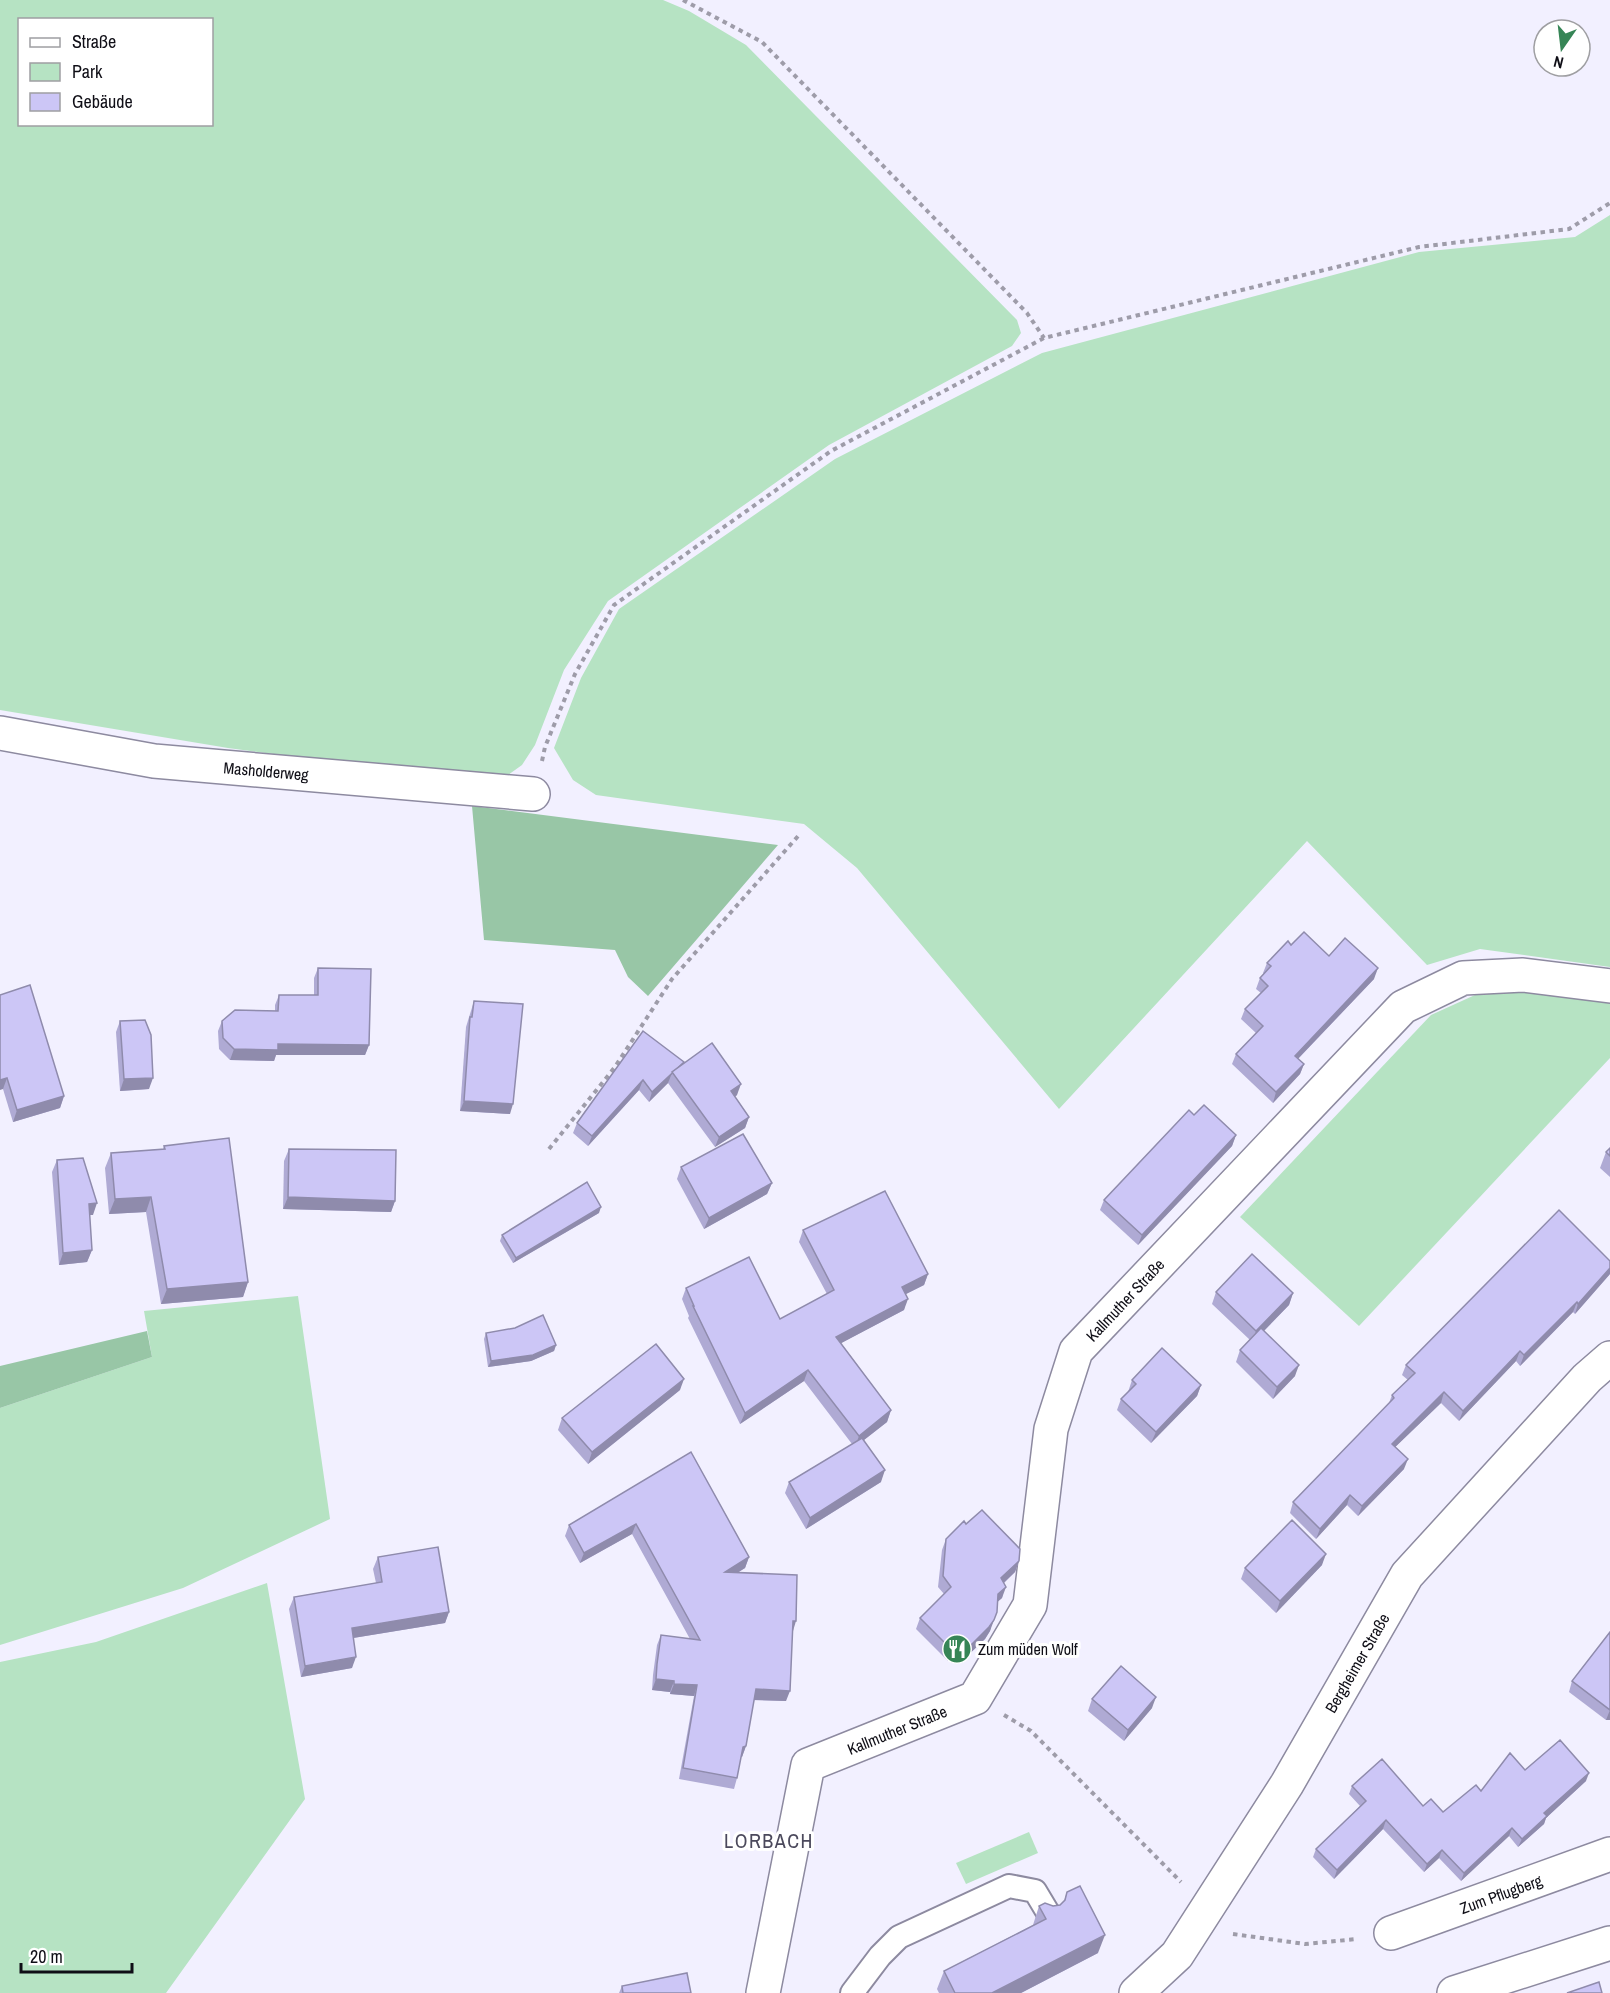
<svg xmlns="http://www.w3.org/2000/svg" width="1610" height="1993" viewBox="0 0 1610 1993" font-family="'Archivo Narrow',sans-serif">
<rect width="100%" height="100%" fill="#f2f0ff"/>
<g fill="#b6e3c3" fill-rule="evenodd">
<path d="M0,0h663l26,11 57,34 271,275 4,13 -9,13 -183,99 -221,156 -44,69 -29,75 -13,20 -25,18 -269,-35 -228,-38zM20,20h192v104h-192z"/>
<polygon points="1610,215 1610,967 1480,949 1427,965 1307,841 1059,1109 857,868 804,824 596,795 573,780 554,748 581,678 619,609 835,459 1042,353 1419,252 1575,237"/>
<polygon points="1531,991 1610,1002 1610,1058 1359,1326 1240,1217 1431,1015 1475,995"/>
<polygon points="298,1296 330,1519 183,1588 0,1645 0,1408 152,1357 144,1311"/>
<polygon points="267,1583 305,1799 166,1993 0,1993 0,1662 96,1642"/>
<polygon points="1029,1832 1038,1853 966,1884 956,1863"/>
</g>
<g fill="#98c6a6">
<polygon points="472,806 778,845 648,996 628,977 615,950 484,940"/>
<polygon points="147,1331 152,1357 0,1408 0,1366"/>
</g>
<g fill="none" stroke-linecap="round" stroke-linejoin="round">
<g stroke="#8d8aa0" stroke-width="26">
<polyline id="lane" points="852,1993 880,1956 899,1937 1009,1886 1035,1891 1047,1911"/>
</g>
<g stroke="#8d8aa0" stroke-width="36">
<g id="street">
<polyline points="0,733 154,761 533,794"/>
<polyline points="1391,1933 1610,1854"/>
<polyline points="763,1993 808,1765 975,1698 1030,1605 1051,1429 1076,1351 1403,1007 1463,978 1523,975 1610,986"/>
<polyline points="1454,1993 1610,1943"/>
</g>
</g>
<g stroke="#8d8aa0" stroke-width="36">
<polyline id="secondary" points="1136,1993 1177,1955 1287,1784 1407,1575 1587,1378 1610,1358"/>
</g>
<g stroke="#9e9ca9" stroke-width="4" stroke-dasharray="4.5 4.5" stroke-linecap="butt">
<polyline points="683,0 762,42 1027,313 1044,338"/>
<polyline points="542,761 545,747 575,674 614,605 831,451 1044,338 1419,247 1569,229 1610,203"/>
<polyline points="549,1149 615,1067 672,979 799,835"/>
<polyline points="1004,1715 1031,1731 1181,1882"/>
<polyline points="1233,1934 1305,1944 1357,1939"/>
</g>
<use href="#lane" stroke="#fff" stroke-width="22"/>
<use href="#street" stroke="#fff" stroke-width="33"/>
<use href="#secondary" stroke="#fff" stroke-width="33"/>
</g>
<g fill="#afaad4">
<polygon points="1291,945 1329,956 1374,979 1298,1059 1304,1064 1300,1074 1273,1103 1232,1064 1236,1054 1256,1033 1241,1019 1245,1009 1261,993 1256,989 1260,978 1264,974 1263,973 1267,963"/>
<polygon points="318,968 369,1045 365,1055 276,1055 274,1061 230,1060 219,1049 218,1031 222,1021 275,1011 275,1005 279,995 314,995 314,978"/>
<polygon points="0,995 64,1096 60,1108 13,1122 3,1089"/>
<polygon points="474,1001 510,1114 460,1111 466,1027"/>
<polygon points="120,1021 149,1089 120,1091 116,1032"/>
<polygon points="643,1031 683,1065 737,1095 735,1097 749,1117 745,1128 715,1147 668,1083 649,1102 639,1090 588,1146 573,1133 577,1123"/>
<polygon points="1194,1115 1236,1135 1232,1146 1138,1245 1100,1210 1104,1200"/>
<polygon points="164,1146 248,1282 243,1297 161,1304 146,1212 109,1214 105,1168 111,1153 163,1149"/>
<polygon points="1610,1148 1610,1177 1600,1168 1606,1152"/>
<polygon points="289,1149 395,1201 391,1212 283,1209 284,1161"/>
<polygon points="57,1160 93,1215 89,1215 92,1250 87,1262 59,1265 52,1172"/>
<polygon points="681,1167 772,1183 767,1194 704,1229 677,1179"/>
<polygon points="599,1213 513,1263 500,1241 502,1235"/>
<polygon points="803,1230 928,1274 924,1285 906,1294 904,1310 841,1343 891,1410 887,1422 864,1440 881,1482 806,1529 785,1493 789,1482 852,1444 804,1381 740,1424 688,1318 689,1316 682,1299 686,1288 780,1319 827,1294 799,1242"/>
<polygon points="1610,1274 1575,1314 1573,1312 1520,1366 1516,1361 1459,1421 1441,1403 1395,1447 1404,1469 1358,1516 1347,1505 1316,1539 1290,1513 1293,1502 1389,1403 1392,1395 1408,1380 1402,1375 1406,1365"/>
<polygon points="1216,1292 1293,1293 1289,1305 1264,1331 1295,1376 1273,1399 1236,1362 1240,1350 1250,1340 1212,1304"/>
<polygon points="486,1333 556,1345 554,1351 531,1361 488,1367 484,1339"/>
<polygon points="1132,1380 1201,1385 1197,1396 1151,1443 1117,1410 1121,1399 1128,1392"/>
<polygon points="680,1390 588,1464 558,1430 562,1418"/>
<polygon points="691,1452 749,1557 745,1568 737,1573 793,1631 786,1701 754,1700 746,1746 742,1757 741,1757 737,1778 734,1789 679,1779 694,1696 670,1694 670,1692 652,1690 653,1675 657,1645 661,1635 690,1639 632,1534 580,1563 565,1536 569,1525"/>
<polygon points="966,1524 1019,1561 1015,1572 1004,1583 1002,1598 997,1602 990,1631 985,1639 962,1661 948,1661 916,1629 920,1618 944,1594 938,1587 942,1550 946,1539"/>
<polygon points="378,1557 449,1612 445,1623 353,1638 352,1668 301,1677 289,1609 294,1597 376,1583 373,1569"/>
<polygon points="1322,1565 1276,1613 1241,1579 1245,1568"/>
<polygon points="1610,1632 1610,1720 1606,1720 1569,1692 1572,1681"/>
<polygon points="1092,1699 1152,1708 1124,1741 1088,1711"/>
<polygon points="1525,1770 1586,1781 1546,1818 1544,1824 1518,1847 1509,1836 1461,1881 1439,1858 1424,1872 1383,1829 1334,1879 1313,1857 1316,1849 1360,1806 1349,1794 1352,1786 1443,1812 1481,1791"/>
<polygon points="1067,1892 1098,1953 1021,1993 939,1993 937,1989 944,1971 1033,1925 1039,1906 1053,1906 1060,1905 1064,1901"/>
<polygon points="622,1986 691,1993 619,1993"/>
</g>
<g fill="#8f8bac">
<polygon points="1378,968 1374,979 1291,1066 1295,1056"/>
<polygon points="278,1044 369,1045 365,1055 276,1055 274,1061 230,1060 234,1049"/>
<polygon points="1304,1064 1300,1074 1273,1103 1276,1092"/>
<polygon points="672,1073 668,1083 649,1102 652,1092"/>
<polygon points="7,1078 3,1089 0,1090 0,1080"/>
<polygon points="153,1078 149,1089 120,1091 124,1079"/>
<polygon points="643,1080 639,1090 588,1146 592,1136"/>
<polygon points="741,1084 737,1095 727,1102 731,1091"/>
<polygon points="64,1096 60,1108 13,1122 17,1110"/>
<polygon points="464,1101 513,1104 510,1114 460,1111"/>
<polygon points="749,1117 745,1128 715,1147 719,1137"/>
<polygon points="1236,1135 1232,1146 1138,1245 1142,1235"/>
<polygon points="772,1183 767,1194 704,1229 709,1218"/>
<polygon points="151,1197 146,1212 109,1214 115,1199"/>
<polygon points="288,1197 395,1201 391,1212 283,1209"/>
<polygon points="97,1203 93,1215 84,1215 89,1204"/>
<polygon points="601,1207 599,1213 513,1263 516,1258"/>
<polygon points="92,1250 87,1262 59,1265 63,1253"/>
<polygon points="1610,1268 1610,1274 1575,1314 1578,1304"/>
<polygon points="928,1274 924,1285 898,1298 902,1287"/>
<polygon points="248,1282 243,1297 161,1304 167,1289"/>
<polygon points="1293,1293 1289,1305 1252,1343 1256,1331"/>
<polygon points="908,1299 904,1310 832,1348 836,1337"/>
<polygon points="1577,1302 1573,1312 1520,1366 1524,1355"/>
<polygon points="556,1345 554,1351 531,1361 488,1367 491,1361"/>
<polygon points="1520,1351 1516,1361 1459,1421 1463,1411"/>
<polygon points="1299,1365 1295,1376 1273,1399 1277,1387"/>
<polygon points="808,1370 804,1381 740,1424 745,1413"/>
<polygon points="684,1379 680,1390 588,1464 592,1452"/>
<polygon points="1201,1385 1197,1396 1151,1443 1156,1432"/>
<polygon points="1444,1392 1441,1403 1388,1454 1392,1444"/>
<polygon points="891,1410 887,1422 855,1447 859,1436"/>
<polygon points="1408,1459 1404,1469 1358,1516 1362,1506"/>
<polygon points="885,1470 881,1482 806,1529 810,1518"/>
<polygon points="1350,1495 1347,1505 1316,1539 1320,1529"/>
<polygon points="636,1524 632,1534 580,1563 584,1553"/>
<polygon points="1326,1554 1322,1565 1276,1613 1280,1601"/>
<polygon points="749,1557 745,1568 721,1583 725,1572"/>
<polygon points="1019,1561 1015,1572 997,1589 1001,1578"/>
<polygon points="1006,1587 1002,1598 994,1605 998,1594"/>
<polygon points="449,1612 445,1623 347,1639 352,1628"/>
<polygon points="994,1620 990,1631 985,1639 962,1661 948,1661 952,1650"/>
<polygon points="793,1621 796,1621 793,1631"/>
<polygon points="356,1657 352,1668 301,1677 305,1666"/>
<polygon points="656,1679 674,1681 670,1692 652,1690"/>
<polygon points="674,1684 697,1685 694,1696 670,1694"/>
<polygon points="756,1689 790,1691 786,1701 752,1700"/>
<polygon points="1156,1697 1152,1708 1124,1741 1128,1730"/>
<polygon points="1610,1710 1610,1720 1606,1720"/>
<polygon points="746,1746 742,1757 739,1757 743,1747"/>
<polygon points="1589,1773 1586,1781 1546,1818 1544,1824 1518,1847 1522,1839 1544,1813"/>
<polygon points="1386,1820 1383,1829 1334,1879 1337,1870"/>
<polygon points="1512,1828 1509,1836 1461,1881 1464,1873"/>
<polygon points="1442,1850 1439,1858 1424,1872 1427,1864"/>
<polygon points="1105,1935 1098,1953 1021,1993 992,1993"/>
</g>
<g fill="#ccc6f6" stroke="#8f8bac" stroke-width="1.5">
<polygon points="1304,932 1329,956 1345,938 1378,968 1295,1056 1304,1064 1276,1092 1236,1054 1263,1026 1245,1009 1268,986 1260,978 1271,966 1267,963 1288,941 1291,945"/>
<polygon points="318,968 371,969 369,1045 278,1044 278,1050 234,1049 223,1038 222,1021 235,1010 278,1011 279,995 318,995"/>
<polygon points="30,985 64,1096 17,1110 7,1078 0,1080 0,995"/>
<polygon points="474,1001 523,1004 513,1104 464,1101 470,1017 472,1017"/>
<polygon points="145,1020 151,1035 153,1078 124,1079 120,1021"/>
<polygon points="643,1031 684,1062 652,1092 643,1080 592,1136 577,1123"/>
<polygon points="712,1043 741,1084 731,1091 749,1117 719,1137 672,1072"/>
<polygon points="1204,1105 1236,1135 1142,1235 1104,1200 1189,1110 1194,1115"/>
<polygon points="743,1134 772,1183 709,1218 681,1167"/>
<polygon points="229,1138 248,1282 167,1289 151,1197 115,1199 111,1153 165,1149 164,1146"/>
<polygon points="1610,1148 1610,1156 1606,1152"/>
<polygon points="289,1149 396,1150 395,1201 288,1197"/>
<polygon points="83,1158 97,1203 89,1204 92,1250 63,1253 57,1160"/>
<polygon points="587,1182 601,1207 516,1258 502,1235"/>
<polygon points="885,1191 928,1274 902,1287 908,1299 836,1337 891,1410 859,1436 808,1370 745,1413 693,1306 694,1306 686,1288 749,1257 780,1319 834,1290 803,1230"/>
<polygon points="1559,1210 1610,1261 1610,1268 1578,1304 1577,1302 1524,1355 1520,1351 1463,1411 1444,1392 1392,1444 1408,1459 1362,1506 1350,1495 1320,1529 1293,1502 1394,1398 1392,1395 1415,1373 1406,1365"/>
<polygon points="1252,1254 1293,1293 1256,1331 1216,1292"/>
<polygon points="543,1315 556,1345 533,1355 491,1361 486,1333 515,1328"/>
<polygon points="1261,1328 1299,1365 1277,1387 1240,1350"/>
<polygon points="656,1344 684,1379 592,1452 562,1418"/>
<polygon points="1162,1348 1201,1385 1156,1432 1121,1399 1136,1384 1132,1380"/>
<polygon points="862,1438 885,1470 810,1518 789,1482"/>
<polygon points="691,1452 749,1557 725,1572 797,1575 796,1621 793,1621 790,1691 756,1689 746,1746 743,1747 737,1778 683,1768 697,1685 674,1684 674,1681 656,1679 657,1664 661,1635 700,1640 636,1524 584,1553 569,1525"/>
<polygon points="982,1510 1020,1549 1019,1561 1001,1578 1006,1587 998,1594 997,1612 994,1620 989,1627 966,1650 952,1650 920,1618 951,1587 943,1576 946,1539 964,1521 966,1524"/>
<polygon points="1292,1520 1326,1554 1280,1601 1245,1568"/>
<polygon points="438,1547 449,1612 352,1628 356,1657 305,1666 294,1597 382,1582 378,1557"/>
<polygon points="1610,1632 1610,1710 1572,1681"/>
<polygon points="1121,1666 1156,1697 1128,1730 1092,1699"/>
<polygon points="1560,1740 1589,1773 1544,1813 1547,1816 1522,1839 1512,1828 1464,1873 1442,1850 1427,1864 1386,1820 1337,1870 1316,1849 1366,1801 1352,1786 1382,1759 1423,1806 1431,1799 1443,1812 1476,1785 1481,1791 1510,1753 1525,1770"/>
<polygon points="1080,1886 1105,1935 992,1993 955,1993 944,1971 1046,1919 1039,1906 1045,1903 1053,1906 1060,1905 1065,1900 1067,1892"/>
<polygon points="687,1973 691,1993 623,1993 622,1986"/>
<polygon points="1599,1982 1602,1993 1567,1993"/>
</g>
<defs>
<g id="restaurant-disc" transform="scale(1.5)"><circle r="9.5" fill="#368556" stroke="#fff"/><path d="M-5-6h1v4h1v-4h1v4h1v-4h1v5L-1.5 .5V6h-2V.5L-5-1ZM5-6V6H3V1.5H1.5Q1.5-4 5-6Z" fill="#fff"/></g>
</defs>
<g fill-rule="evenodd">
<use href="#restaurant-disc" x="957" y="1649"/>
</g>
<g text-anchor="middle" stroke-width="6" stroke-linejoin="round" paint-order="stroke">
<g font-size="16" fill="#0f0e16" stroke="#fff">
<text transform="translate(266 771) rotate(5)" y="6">Masholderweg</text>
<text transform="translate(1125 1300) rotate(-47)" y="6">Kallmuther Straße</text>
<text transform="translate(1357 1663) rotate(-60)" y="6">Bergheimer Straße</text>
<text transform="translate(897 1730) rotate(-22)" y="6">Kallmuther Straße</text>
<text transform="translate(1501 1894) rotate(-20)" y="6">Zum Pflugberg</text>
</g>
<g font-size="16" fill="#0f0e16" stroke="#fff" text-anchor="start">
<text x="978" y="1655">Zum müden Wolf</text>
</g>
<g font-size="20" letter-spacing="1.5" fill="#4b495c" stroke="#fff">
<text x="769" y="1848">LORBACH</text>
</g>
</g>
<rect x="18" y="18" width="195" height="108" fill="#ffffff" stroke="#9f9fa2" stroke-width="1.5"/>
<rect x="30" y="38" width="30" height="9" fill="#ffffff" stroke="#9f9fa2" stroke-width="1.5"/>
<text x="72" y="48" font-size="18" fill="#0f0e16">Straße</text>
<rect x="30" y="63" width="30" height="18" fill="#b6e3c3" stroke="#9f9fa2" stroke-width="1.5"/>
<text x="72" y="78" font-size="18" fill="#0f0e16">Park</text>
<rect x="30" y="93" width="30" height="18" fill="#ccc6f6" stroke="#9f9fa2" stroke-width="1.5"/>
<text x="72" y="108" font-size="18" fill="#0f0e16">Gebäude</text>
<g transform="translate(1562 48) rotate(194)"><circle r="28" fill="#ffffff" stroke="#9f9fa2" stroke-width="1.5"/>
<path d="M0-4.5L10 22L0 15L-10 22Z" fill="#368556"/>
<text y="-9" font-size="16" font-weight="bold" text-anchor="middle" fill="#0f0e16">N</text>
</g>
<path d="M21 1963v9h111v-9" fill="none" stroke="#0f0e16" stroke-width="3"/>
<text x="30" y="1963" font-size="18" fill="#0f0e16" stroke="#ffffff" stroke-width="4.5" paint-order="stroke">20 m</text>
</svg>
